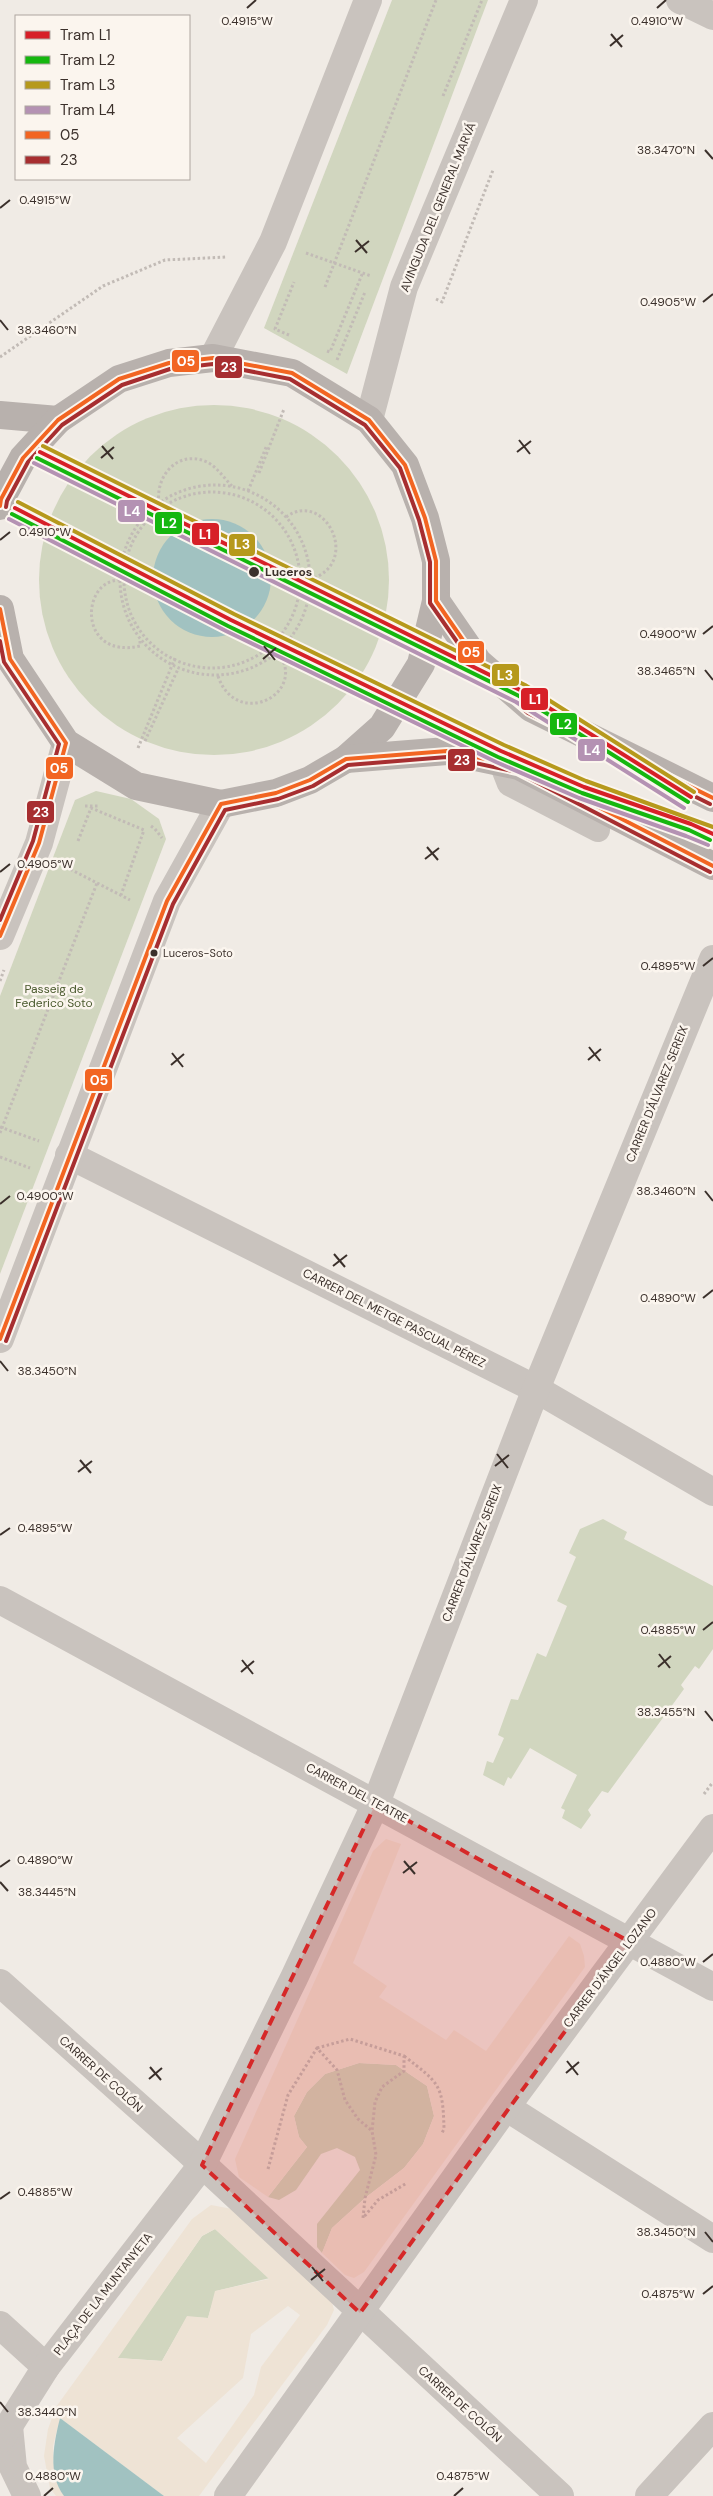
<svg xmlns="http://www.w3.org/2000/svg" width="713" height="2496" viewBox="0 0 713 2496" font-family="'DM Sans',sans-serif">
<rect width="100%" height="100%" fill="#f0ebe5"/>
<g fill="#d1d6bf">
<polygon points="392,0 488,0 347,374 264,328"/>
<circle cx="214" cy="580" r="175"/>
<polygon points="96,791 131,799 159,819 166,839 0,1274 0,996 75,800"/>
<polygon points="603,1519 627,1532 624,1539 713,1586 713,1649 699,1669 695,1666 681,1685 684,1689 608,1793 602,1791 588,1810 591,1815 581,1829 562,1818 565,1810 561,1808 577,1775 530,1748 511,1779 508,1777 504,1786 483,1775 487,1761 493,1763 504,1738 498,1735 511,1699 518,1700 537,1653 546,1657 567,1606 557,1601 576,1557 569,1553 580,1529"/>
<polygon points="359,2063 396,2065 427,2086 434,2116 423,2144 404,2168 365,2198 332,2228 322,2253 317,2247 317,2224 360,2170 355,2157 337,2148 321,2154 296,2190 279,2200 268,2197 307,2147 299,2137 294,2116 307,2092 325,2074"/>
<polygon points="215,2229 270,2278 216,2291 208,2318 187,2317 162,2361 117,2358 202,2236"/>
</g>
<g fill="#eee3d5" fill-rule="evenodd">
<polygon points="386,1839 401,1844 353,1963 387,1986 379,1997 446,2040 454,2030 486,2051 569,1936 580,1944 584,1956 585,1967 364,2272 354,2278 345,2275 322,2253 332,2228 365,2198 404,2168 423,2144 434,2116 427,2086 396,2065 359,2063 325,2074 307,2092 294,2116 299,2137 307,2147 268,2197 239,2177 235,2159 373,1851"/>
<path d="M211,2205l21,4 98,86 4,15 -7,15 -128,171h-35l-104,-78 -7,28 1,24 10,26h-8l-6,-8 -6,-32 4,-27 8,-22 136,-188zM215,2229l54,50 -54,12 -7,27 -21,-2 -25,45 -44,-3 84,-122zM288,2306l12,9 -39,52 -7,28 -48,68 -29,-25 66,-60 8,-44z"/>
</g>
<g fill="#a1c2c1">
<circle cx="212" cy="578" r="59"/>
<path d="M60,2418l104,78h-100c-17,-22 -10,-54 -4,-78z"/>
</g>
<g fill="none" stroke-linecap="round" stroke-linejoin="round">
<g stroke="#c2bbb6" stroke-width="3" stroke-dasharray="2.5 2.5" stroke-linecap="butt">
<polyline points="443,96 482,0"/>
<polyline points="306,253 371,276"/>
<polyline points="325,287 436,0"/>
<polyline points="436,299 442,302 493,170"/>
<polyline points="289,335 275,329 294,282"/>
<polyline points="327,351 330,352 363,272"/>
<polyline points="0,357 103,286 165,260 226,257"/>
<polyline points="337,360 365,292"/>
<polyline points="259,473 284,409"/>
<circle cx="215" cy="580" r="95"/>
<polyline points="248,491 267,445"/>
<circle cx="212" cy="580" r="88"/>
<path d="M159,503c-4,-27 19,-54 48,-41 10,5 17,16 25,24"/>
<path d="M286,517c39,-28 76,46 25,62"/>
<path d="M120,580c-40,0 -42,80 20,66v-6"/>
<path d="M218,676c18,54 91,18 60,-24"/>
<polyline points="145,741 178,669"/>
<polyline points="138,748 175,658"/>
<polyline points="85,806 99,806"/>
<polyline points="151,826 155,829 162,838"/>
<polyline points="78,841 91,808 144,830 121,895"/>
<polyline points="66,867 130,900"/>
<polyline points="0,981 4,970"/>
<polyline points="0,1127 39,1141"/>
<polyline points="0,1133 97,883"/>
<polyline points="0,1157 30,1168"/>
<polyline points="704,1794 713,1782"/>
<polyline points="317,2048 350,2039 404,2056 404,2071 382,2087 375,2102 372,2131 376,2155 365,2198 363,2218 378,2200 407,2183"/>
<path d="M404,2056c35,27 39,28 40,73l-2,4"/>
<polyline points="268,2169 288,2095 317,2048 337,2070 345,2100 358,2119 371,2130"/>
</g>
<polyline stroke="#c9c3be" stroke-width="24" points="500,761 509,784 598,830"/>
<polyline stroke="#c9c3be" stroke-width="28" points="506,2107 713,2239"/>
<g stroke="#c9c3be" stroke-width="28">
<polyline points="680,0 713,16"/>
<polyline points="213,358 273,242 368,0"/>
<polyline points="369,420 404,287 524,0"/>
<polyline points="69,1155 536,1389 713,1492"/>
<polyline points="0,1600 713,1987"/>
<polyline points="0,1983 186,2149 560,2496"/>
<polyline points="0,2325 46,2367"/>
<polyline points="9,2426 13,2467 27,2496"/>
<polyline points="0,2440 46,2367 202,2165 294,1978 376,1803 536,1389 713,959"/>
<polyline points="228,2496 506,2107 713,1828"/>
<polyline points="649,2496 713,2426"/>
</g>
<g stroke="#c9c3be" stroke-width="28">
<polyline points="0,936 39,843 66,743"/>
<polyline points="0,1339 167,901 221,804"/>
</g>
<g stroke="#b8b1ad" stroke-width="28">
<polyline points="0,415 58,420"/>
<polyline points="0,506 1,499 23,458 58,420 119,379 169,363 213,358 292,373 369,420 405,465 425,518 436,561 436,601 421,664 382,727 346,759 310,780 276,793 221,804 136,786 66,743 10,659 0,609"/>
<polyline points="436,601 478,662 531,708 713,798"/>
<polyline points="346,759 447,751 519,766 713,866"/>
</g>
<g stroke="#fbf5ee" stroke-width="8">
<g id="bus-1">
<polyline points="0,506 1,499 23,458 58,420 119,379 169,363 213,358 292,373 369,420 405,465 425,518 436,561 436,601 478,662 531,708 713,798"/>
<polyline points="0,609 10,659 66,743 39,843 0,936"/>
<polyline points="0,1339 167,901 221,804 276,793 310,780 346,759 447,751 519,766 713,866"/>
</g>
</g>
<g stroke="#fbf5ee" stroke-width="8">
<g id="bus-2">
<polyline points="6,507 7,501 28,462 62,425 122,385 170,369 213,364 290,379 365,425 400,468 419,520 430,562 430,603 474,666 528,713 710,804"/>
<polyline points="0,641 4,662 59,744 33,841 0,920"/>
<polyline points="6,1341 173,904 225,810 278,799 313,786 348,765 447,757 517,772 710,872"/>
</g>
</g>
<use href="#bus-1" stroke="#f26522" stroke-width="4"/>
<use href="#bus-2" stroke="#a72e30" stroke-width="4"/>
<g stroke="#fbf5ee" stroke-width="8">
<g id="tram-1">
<polyline points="40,452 522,691 691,797"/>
<polyline points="15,508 231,620 501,751 584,787 691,824 713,834"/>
</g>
</g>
<g stroke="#fbf5ee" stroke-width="8">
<g id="tram-2">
<polyline points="37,458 519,696 688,802"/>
<polyline points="12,514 228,626 498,757 582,793 689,830 710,840"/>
</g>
</g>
<g stroke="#fbf5ee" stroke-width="8">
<g id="tram-3">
<polyline points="43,446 525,685 694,792"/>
<polyline points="18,502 234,614 504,745 586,781 713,827"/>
</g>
</g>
<g stroke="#fbf5ee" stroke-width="8">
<g id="tram-4">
<polyline points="34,463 516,702 684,808"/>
<polyline points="9,519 226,631 496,762 579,798 686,836 708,845"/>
</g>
</g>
<use href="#tram-1" stroke="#d72028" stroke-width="4"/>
<use href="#tram-2" stroke="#15b70f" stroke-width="4"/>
<use href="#tram-3" stroke="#b6991c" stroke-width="4"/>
<use href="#tram-4" stroke="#b492b3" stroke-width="4"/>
</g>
<path fill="#d62828" fill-opacity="0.2" stroke="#d62828" stroke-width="4" stroke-dasharray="10 6" stroke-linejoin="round" d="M376,1803l254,139 -270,371 -158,-148z"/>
<path fill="none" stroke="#3b302b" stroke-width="2" d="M247,8l9,-8M657,8l9,-8M611,34l11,13M610,46l13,-11M705,150l8,9M0,208l10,-8M356,240l11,13M355,252l14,-11M703,302l10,-8M0,320l8,10M519,440l11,14M102,446l11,13M517,452l14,-11M101,458l13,-11M0,540l10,-8M703,634l10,-8M264,646l11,14M263,659l13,-11M705,670l8,10M427,847l11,13M425,859l14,-11M0,872l10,-8M703,966l10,-8M589,1047l11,14M172,1053l11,14M588,1060l13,-11M171,1065l13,-11M705,1191l8,10M0,1204l10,-8M334,1254l11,13M333,1266l14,-11M703,1298l10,-8M0,1361l8,10M497,1454l11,14M80,1460l11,13M495,1466l14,-11M78,1472l14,-11M0,1535l10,-7M703,1630l10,-8M659,1654l11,14M242,1660l11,14M658,1667l13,-11M241,1672l13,-11M705,1711l8,10M404,1861l11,13M0,1867l10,-7M403,1873l14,-11M0,1882l8,9M703,1962l10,-8M567,2061l11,14M150,2067l11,13M566,2073l13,-11M149,2079l13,-11M0,2199l10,-7M705,2232l8,10M312,2267l11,14M311,2280l14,-11M703,2294l10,-8M0,2402l8,10M44,2496l9,-8M454,2496l9,-8"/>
<g fill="#3b302b" stroke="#fbf5ee" stroke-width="2">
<circle cx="254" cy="572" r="6"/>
<circle cx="154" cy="953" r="4.5"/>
</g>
<g text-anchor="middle" stroke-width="5" stroke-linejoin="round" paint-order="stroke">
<g font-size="11" fill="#3b302b" stroke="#fbf5ee" text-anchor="start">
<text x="163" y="957">Luceros-Soto</text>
</g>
<g font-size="12" fill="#3b302b" stroke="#fbf5ee">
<text transform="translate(438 207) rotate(-68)" y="4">AVINGUDA DEL GENERAL MARVÁ</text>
<text transform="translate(657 1094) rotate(-68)" y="4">CARRER D'ÁLVAREZ SEREIX</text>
<text transform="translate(394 1318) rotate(27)" y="4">CARRER DEL METGE PASCUAL PÉREZ</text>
<text transform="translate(472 1553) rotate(-69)" y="4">CARRER D'ÁLVAREZ SEREIX</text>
<text transform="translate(357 1793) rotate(28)" y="4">CARRER DEL TEATRE</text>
<text transform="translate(610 1968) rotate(-53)" y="4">CARRER D'ÁNGEL LOZANO</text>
<text transform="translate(101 2074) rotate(42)" y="4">CARRER DE COLÓN</text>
<text transform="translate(103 2294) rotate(-52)" y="4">PLAÇA DE LA MUNTANYETA</text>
<text transform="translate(460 2404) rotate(42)" y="4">CARRER DE COLÓN</text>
</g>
<g font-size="12" font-weight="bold" fill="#3b302b" stroke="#fbf5ee" text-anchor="start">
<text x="265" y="576">Luceros</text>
</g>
<g font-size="12" fill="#4a5a2e" stroke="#fbf5ee">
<text x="54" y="993">Passeig de<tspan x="54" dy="14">Federico Soto</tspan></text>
</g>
</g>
<g font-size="12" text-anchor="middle" fill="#3b302b" stroke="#fbf5ee" stroke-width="5" stroke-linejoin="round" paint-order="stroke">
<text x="247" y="25">0.4915°W</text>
<text x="657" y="25">0.4910°W</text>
<text x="666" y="154">38.3470°N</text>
<text x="45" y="204">0.4915°W</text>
<text x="668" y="306">0.4905°W</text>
<text x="47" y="334">38.3460°N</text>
<text x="45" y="536">0.4910°W</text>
<text x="668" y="638">0.4900°W</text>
<text x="666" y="675">38.3465°N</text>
<text x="45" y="868">0.4905°W</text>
<text x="668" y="970">0.4895°W</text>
<text x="666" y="1195">38.3460°N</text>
<text x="45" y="1200">0.4900°W</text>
<text x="668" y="1302">0.4890°W</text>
<text x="47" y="1375">38.3450°N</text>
<text x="45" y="1532">0.4895°W</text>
<text x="668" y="1634">0.4885°W</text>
<text x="666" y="1716">38.3455°N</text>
<text x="45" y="1864">0.4890°W</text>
<text x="47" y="1896">38.3445°N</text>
<text x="668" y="1966">0.4880°W</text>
<text x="45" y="2196">0.4885°W</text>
<text x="666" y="2236">38.3450°N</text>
<text x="668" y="2298">0.4875°W</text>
<text x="47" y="2416">38.3440°N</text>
<text x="53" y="2480">0.4880°W</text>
<text x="463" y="2480">0.4875°W</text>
</g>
<g stroke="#fbf5ee" stroke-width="2">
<rect x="171" y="349" width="29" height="24" rx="5" fill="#f26522"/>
<rect x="214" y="355" width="29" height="24" rx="5" fill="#a72e30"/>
<rect x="117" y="499" width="29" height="24" rx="5" fill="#b492b3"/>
<rect x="154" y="511" width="29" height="24" rx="5" fill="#15b70f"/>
<rect x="191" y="522" width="29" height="24" rx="5" fill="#d72028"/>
<rect x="228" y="533" width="28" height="24" rx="5" fill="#b6991c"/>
<rect x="457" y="640" width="28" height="24" rx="5" fill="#f26522"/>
<rect x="491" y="663" width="29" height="24" rx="5" fill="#b6991c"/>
<rect x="520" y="687" width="29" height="24" rx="5" fill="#d72028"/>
<rect x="549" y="712" width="29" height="24" rx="5" fill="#15b70f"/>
<rect x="577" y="738" width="29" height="24" rx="5" fill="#b492b3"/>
<rect x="447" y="748" width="29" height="24" rx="5" fill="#a72e30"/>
<rect x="45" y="756" width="29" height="24" rx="5" fill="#f26522"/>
<rect x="26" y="800" width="29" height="24" rx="5" fill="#a72e30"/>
<rect x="84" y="1068" width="29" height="24" rx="5" fill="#f26522"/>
</g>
<g font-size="14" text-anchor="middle" font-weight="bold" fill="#fff">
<text x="186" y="366">05</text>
<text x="229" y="372">23</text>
<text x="132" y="516">L4</text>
<text x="169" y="528">L2</text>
<text x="205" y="539">L1</text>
<text x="242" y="549">L3</text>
<text x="471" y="657">05</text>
<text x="505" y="680">L3</text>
<text x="535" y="704">L1</text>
<text x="564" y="729">L2</text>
<text x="592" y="755">L4</text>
<text x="462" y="765">23</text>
<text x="59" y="773">05</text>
<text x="41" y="817">23</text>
<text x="99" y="1085">05</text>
</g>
<rect x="15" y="15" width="175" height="165" fill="#fbf5ee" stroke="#aea6a0"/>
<rect x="25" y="31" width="25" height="8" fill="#d72028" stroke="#aea6a0"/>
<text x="60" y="40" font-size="15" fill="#3b302b">Tram L1</text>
<rect x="25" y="56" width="25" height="8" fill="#15b70f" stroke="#aea6a0"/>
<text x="60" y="65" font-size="15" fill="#3b302b">Tram L2</text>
<rect x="25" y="81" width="25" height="8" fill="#b6991c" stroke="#aea6a0"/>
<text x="60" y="90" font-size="15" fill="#3b302b">Tram L3</text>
<rect x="25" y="106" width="25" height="8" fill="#b492b3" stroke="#aea6a0"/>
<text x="60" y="115" font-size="15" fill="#3b302b">Tram L4</text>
<rect x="25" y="131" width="25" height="8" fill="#f26522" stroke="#aea6a0"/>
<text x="60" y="140" font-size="15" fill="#3b302b">05</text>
<rect x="25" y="156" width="25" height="8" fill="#a72e30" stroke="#aea6a0"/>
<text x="60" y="165" font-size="15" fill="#3b302b">23</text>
</svg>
